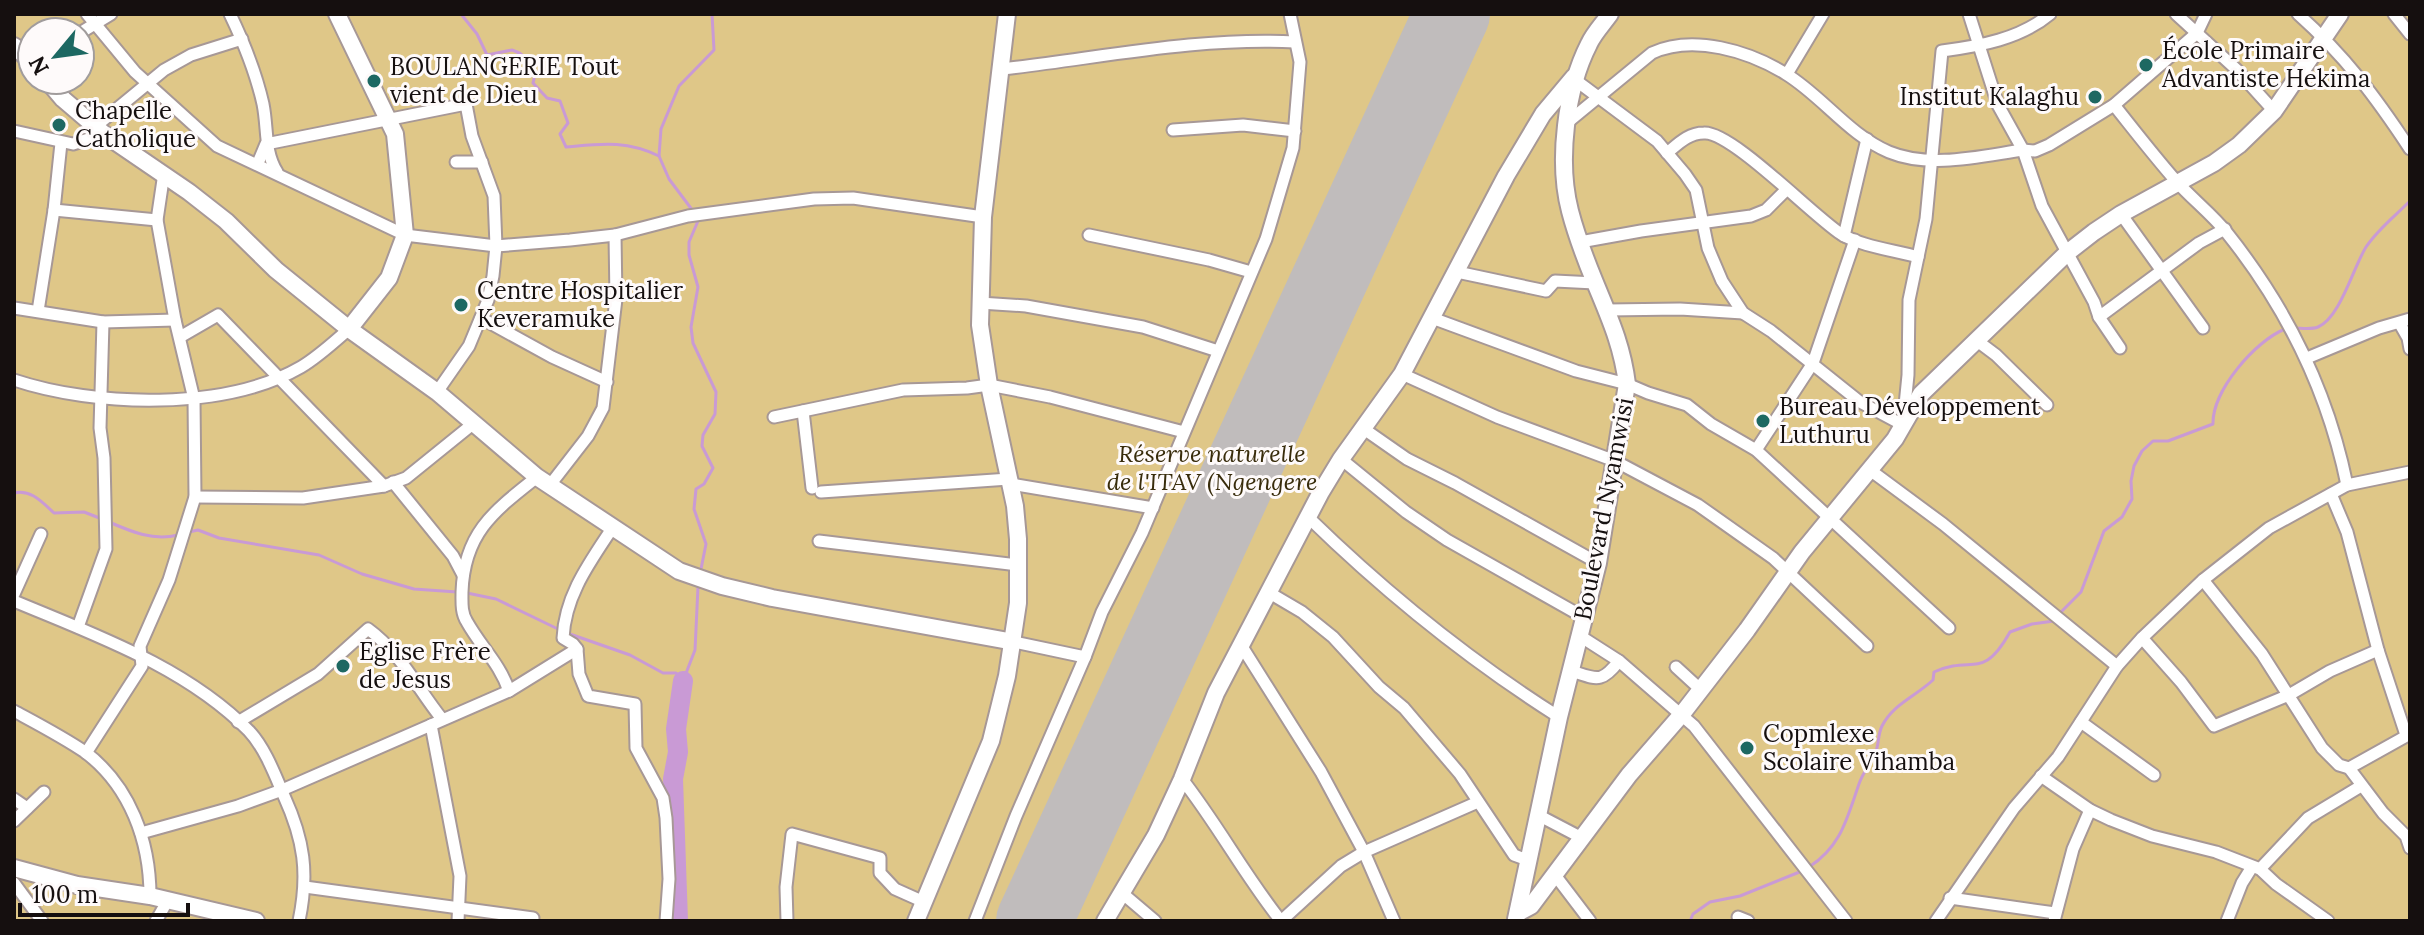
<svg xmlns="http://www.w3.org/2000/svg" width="2424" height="935" viewBox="0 0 2424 935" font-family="Lora,serif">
<rect width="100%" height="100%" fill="#fefafa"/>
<path fill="#dfc788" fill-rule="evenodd" d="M14,14h2396v907h-2396zM32,32h48v48h-48z"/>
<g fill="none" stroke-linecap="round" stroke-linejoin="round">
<g stroke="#c99ad5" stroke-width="3">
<path d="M461,14l16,20 10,21 25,-5c14,4 26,19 21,33l14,15 13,3 8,22 -8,11 6,13c35,-3 59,-7 93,9"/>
<polyline points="693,211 669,179 659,156 661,129 679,86 714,50 712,14"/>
<polyline points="696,218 698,221 689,242 689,255 698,287 691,327 693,343 716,392 715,414 703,435 702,446 713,468 704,484 696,489 694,509 706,544 700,574"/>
<path d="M2293,328c8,0 18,2 25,-1 22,-9 35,-59 48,-80 12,-18 29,-31 44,-46"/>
<path d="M14,493c17,-4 28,9 40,20l30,-1 18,7"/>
<path d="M109,522c23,10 44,19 69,13"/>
<polyline points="189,532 198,530 219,538 319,555 362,574 414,589 457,592"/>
<polyline points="467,593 496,599 560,630"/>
<path d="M2060,613l21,-21 23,-61 18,-14 10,-18 -1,-18 3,-15 8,-15 11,-10h15l45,-17c-1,-33 42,-83 72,-95"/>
<polyline points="567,633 630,655 663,673 676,673 683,681 695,650 698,587"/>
<path d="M1809,867c32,-20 38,-49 50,-83 4,-12 13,-22 17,-33 3,-8 2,-17 6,-25 11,-22 34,-30 51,-46l1,-8c39,-18 48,10 76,-40l22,-8 22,-3"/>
<polyline points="1690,921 1693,914 1710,902 1740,896 1802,871"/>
</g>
<polyline stroke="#c99ad5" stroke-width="20" points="678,921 673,779 678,752 676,729 683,681"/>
<polyline stroke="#c0bcbc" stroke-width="76" points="1034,921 1452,14"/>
<g stroke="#a79896" stroke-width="15">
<g id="street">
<polyline points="87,14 135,72 217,146 405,235 496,246 570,240 615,235 688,216 814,199 853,198 983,217"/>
<path d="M230,14c14,29 26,59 33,90 5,25 1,47 14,68"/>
<polyline points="1969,14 1998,105 2023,150 2042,206 2094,302 2099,317 2120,348"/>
<polyline points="2176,14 2236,69 2274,111"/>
<path d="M2298,14c47,42 77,82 112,135"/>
<polyline points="2394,14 2410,34"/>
<polyline points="80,33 111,14"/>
<path d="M1002,69c98,-11 194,-32 293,-27"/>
<polyline points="1787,74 1823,14"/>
<path d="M1574,79l83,62 28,33 11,16 12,58 14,33 21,32 28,18 89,71 43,23 5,-50 1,-75 17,-81 16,-168c38,-5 78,-12 108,-37"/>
<path d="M2114,105c20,25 40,51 62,76 16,18 36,33 51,52 60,75 101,159 120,252"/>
<path d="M1568,122l84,-69c41,-19 97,-2 134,21 36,22 63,61 103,78 41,17 92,4 134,-2l12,1 14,-6 65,-40 83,-72 9,-19"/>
<polyline points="96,126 164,70 191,55 242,39"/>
<polyline points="1173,130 1243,125 1295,131"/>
<polyline points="14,131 73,144 104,134"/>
<path d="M1667,153c11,-9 21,-20 37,-20 27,-2 108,82 137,101 22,13 53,16 77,23"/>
<polyline points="456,162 482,162"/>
<polyline points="258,163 266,144 466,104 472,136 494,196 496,246 493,276 488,300 469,346 437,392"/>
<polyline points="54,210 157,220"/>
<polyline points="2121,214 2203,328"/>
<polyline points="1089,235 1209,260 1251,272"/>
<polyline points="1844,236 1867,139"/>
<polyline points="1580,242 1641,231 1751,216 1766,210 1786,190"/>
<polyline points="1457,272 1546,291 1555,281 1595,283"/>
<polyline points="980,303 1026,306 1143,327 1218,351"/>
<polyline points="14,308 103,322 175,320"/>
<polyline points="1608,310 1680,309 1743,313"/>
<polyline points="38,311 54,210 61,143"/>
<polyline points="2099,317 2199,243 2225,229"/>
<polyline points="481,318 552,357 607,382"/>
<polyline points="1432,318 1576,371 1627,384 1648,393 1687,405 1711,424 1756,450 1949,628"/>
<polyline points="2400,324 2408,338 2410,349"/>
<polyline points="180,337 218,315 384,486"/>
<polyline points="1976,340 1996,355 2047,405"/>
<polyline points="2307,358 2379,328 2410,319"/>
<polyline points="1402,374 1497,417 1615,461 1698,505 1773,558 1867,646"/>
<path d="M14,380c81,27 211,31 287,-13 17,-10 33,-25 48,-38"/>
<polyline points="803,411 812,488"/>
<polyline points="774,417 903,390 967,388 989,385 1050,397 1184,432"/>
<polyline points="1364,429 1407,459 1455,483 1598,563"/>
<polyline points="1756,450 1813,363 1855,240"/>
<polyline points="1341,459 1406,512 1447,540 1585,618"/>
<polyline points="1870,470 1943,524 2117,666"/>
<polyline points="393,482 453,556 463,575"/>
<polyline points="1011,484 1153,508"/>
<polyline points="550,485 588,436 603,408 616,299 615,235"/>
<polyline points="821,492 1009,479"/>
<polyline points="2331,494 2347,532 2378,650 2406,735"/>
<polyline points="195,497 303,498 384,486 406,478 474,423"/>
<path d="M1309,518c76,74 160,142 250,199"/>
<path d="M613,527c-23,35 -48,68 -50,111l10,6 4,5 2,25 9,22 47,8 1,44 27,50 3,20 3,61 -3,42"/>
<polyline points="819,541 1018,565"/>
<polyline points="2203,580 2262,654 2322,748 2339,765 2349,768 2383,813 2406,836 2410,848"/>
<polyline points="1268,592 1302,612 1333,637 1379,687 1404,708 1460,774 1514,855 1530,861"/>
<polyline points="14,594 41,534"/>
<path d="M14,601c81,34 172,66 235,130 16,17 26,44 35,65 20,44 25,77 15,125"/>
<polyline points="78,627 106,549 104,458 100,428 103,322"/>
<polyline points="1580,636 1619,661 1694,726 1846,921"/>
<polyline points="2142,638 2181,682 2214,726 2289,695 2330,671 2378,650"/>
<polyline points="1014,642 1085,657"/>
<polyline points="1241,645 1321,772 1364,852 1394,921"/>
<polyline points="1676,667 1700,689"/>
<path d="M1571,671c26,8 30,13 48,-10"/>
<polyline points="509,691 577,649"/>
<path d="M14,711c24,13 49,26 71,41 45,34 65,89 65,144"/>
<path d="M238,722l80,-48 50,-45c33,24 49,59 74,90"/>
<polyline points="2081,722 2154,775"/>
<polyline points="431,725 460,876 458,921"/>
<polyline points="86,753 142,666 140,646 169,580 195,497 194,399 175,320 157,220 164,173"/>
<polyline points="2349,768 2410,734"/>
<polyline points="2041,776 2090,810 2111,820 2152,836 2216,852 2260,869 2276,884 2328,921"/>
<path d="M1182,779c36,46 63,97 99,142"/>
<polyline points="14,799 27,808"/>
<polyline points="1538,815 1582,838"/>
<polyline points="14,821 44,792"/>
<path d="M141,833l97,-27 44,-16 227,-99c-9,-27 -28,-44 -42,-69 -6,-9 -5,-20 -5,-30 2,-59 32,-81 75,-115"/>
<polyline points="2260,869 2308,818 2361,786"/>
<polyline points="1555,875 1590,921"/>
<polyline points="14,883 42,921"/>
<polyline points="305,887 533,918"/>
<polyline points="1122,893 1155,921"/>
<polyline points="1950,898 2055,913"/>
<polyline points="1738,917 1748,921"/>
<polyline points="156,921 168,900"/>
<polyline points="787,921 786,887 792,834 880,858 880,873 895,889 924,902"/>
<polyline points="975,921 1016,816 1085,657 1102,612 1142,533 1266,239 1293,148 1300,62 1290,14"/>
<polyline points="1281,921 1341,866 1364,852 1478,802"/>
<polyline points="1936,921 2014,808 2058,757 2117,666 2142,638 2203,580 2269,528 2347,485 2410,472"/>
<polyline points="2054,921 2073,849 2090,810"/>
<polyline points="2227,921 2242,883 2252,867"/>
</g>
</g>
<g stroke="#a79896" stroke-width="20">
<g id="secondary">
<polyline points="337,14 395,134 405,235 389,278 349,329"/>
<polyline points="14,46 32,62"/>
<polyline points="47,80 63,99 104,134 189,192 226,221 276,270 349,329 437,392 537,477 679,571 722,586 772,598 1014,642"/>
<polyline points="14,868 77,885 150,896 256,921"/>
<polyline points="1518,913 1531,906 1629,775 1682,714 1747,630 1802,552 1895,439 1921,394 2067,253 2094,232 2121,214 2214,163 2239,145 2274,111 2340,14"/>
<path d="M1516,919l43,-202 39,-154 29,-179c-5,-40 -18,-67 -33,-104 -9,-22 -18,-46 -24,-69 -13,-50 -4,-122 19,-167 5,-11 14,-20 21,-30"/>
<polyline points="916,921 991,741 1007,676 1018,603 1018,539 1015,506 989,385 980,325 983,217 1007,14"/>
<polyline points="1105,921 1156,835 1182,779 1216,693 1321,492 1341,459 1402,374 1506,176 1543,114 1574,77"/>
</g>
</g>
<use href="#street" stroke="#fff" stroke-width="11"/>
<use href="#secondary" stroke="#fff" stroke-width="16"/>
</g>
<g fill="#1d6862" stroke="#fefafa" stroke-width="3">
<circle cx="2146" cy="65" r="8"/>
<circle cx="374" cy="81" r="8"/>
<circle cx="2095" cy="97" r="8"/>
<circle cx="59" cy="125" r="8"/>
<circle cx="461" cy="305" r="8"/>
<circle cx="1763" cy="421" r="8"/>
<circle cx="343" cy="666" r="8"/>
<circle cx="1747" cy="748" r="8"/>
</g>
<g text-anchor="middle" stroke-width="6" stroke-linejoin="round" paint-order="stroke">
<g font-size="24" fill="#150f0f" stroke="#fefafa" text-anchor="start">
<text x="2162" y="59">École Primaire<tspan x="2162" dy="28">Advantiste Hekima</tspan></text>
<text x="390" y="75">BOULANGERIE Tout<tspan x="390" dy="28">vient de Dieu</tspan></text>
<text x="2079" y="105" text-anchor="end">Institut Kalaghu</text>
<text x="75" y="119">Chapelle<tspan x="75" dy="28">Catholique</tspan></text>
<text x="477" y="299">Centre Hospitalier<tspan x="477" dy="28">Keveramuke</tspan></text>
<text x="1779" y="415">Bureau Développement<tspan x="1779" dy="28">Luthuru</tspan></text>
<text x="359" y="660">Eglise Frère<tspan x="359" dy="28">de Jesus</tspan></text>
<text x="1763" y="742">Copmlexe<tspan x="1763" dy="28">Scolaire Vihamba</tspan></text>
</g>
<g font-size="24" font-style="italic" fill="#382c0b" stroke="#fefafa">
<text x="1212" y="462">Réserve naturelle<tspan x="1212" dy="28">de l'ITAV (Ngengere</tspan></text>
</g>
<g font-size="24" fill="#150f0f" stroke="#fefafa">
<text transform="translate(1604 509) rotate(-79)" y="8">Boulevard Nyamwisi</text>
</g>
</g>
<rect width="2424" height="935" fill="none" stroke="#150f0f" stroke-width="32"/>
<g transform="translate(56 56) rotate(241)"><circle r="38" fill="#fefafa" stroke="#a19c9c" stroke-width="2"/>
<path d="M0-6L14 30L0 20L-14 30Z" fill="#1d6862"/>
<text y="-12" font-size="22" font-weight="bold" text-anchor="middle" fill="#150f0f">N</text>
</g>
<path d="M20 903v12h168v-12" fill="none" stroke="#150f0f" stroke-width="4"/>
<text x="32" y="903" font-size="24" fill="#150f0f" stroke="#fefafa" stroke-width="6" paint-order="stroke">100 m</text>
</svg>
